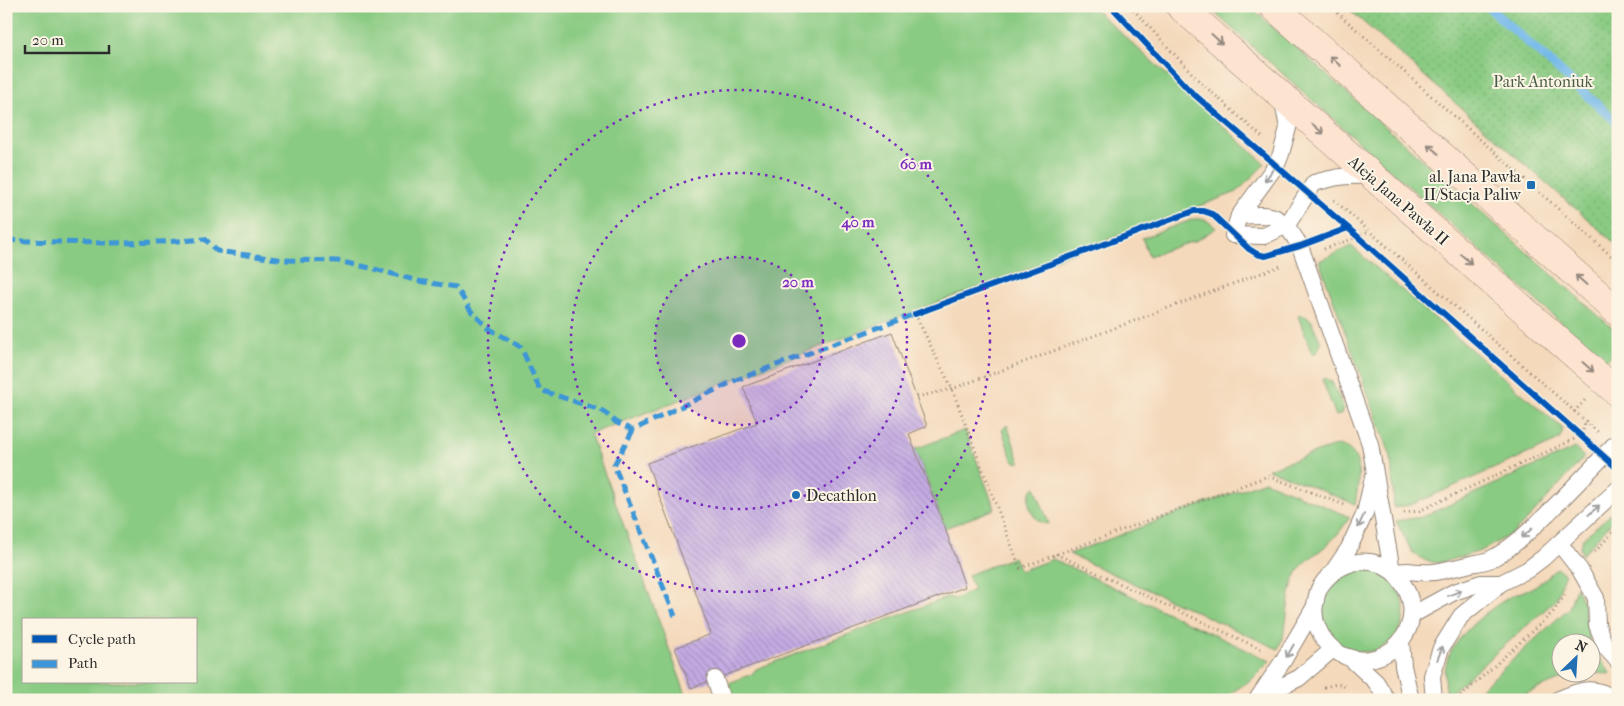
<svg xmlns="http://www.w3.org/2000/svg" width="1624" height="706" viewBox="0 0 1624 706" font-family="'IM FELL French Canon',serif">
<defs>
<pattern id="park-dots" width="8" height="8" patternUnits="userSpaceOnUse" patternTransform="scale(1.25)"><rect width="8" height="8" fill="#8acb83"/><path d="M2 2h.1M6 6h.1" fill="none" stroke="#77ae71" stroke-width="1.8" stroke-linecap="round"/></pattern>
<pattern id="building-back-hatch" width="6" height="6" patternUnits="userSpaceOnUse" patternTransform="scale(1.25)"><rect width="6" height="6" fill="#c5ace4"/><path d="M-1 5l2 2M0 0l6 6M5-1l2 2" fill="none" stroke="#a08cb9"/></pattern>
</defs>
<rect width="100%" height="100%" fill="#fcf5e5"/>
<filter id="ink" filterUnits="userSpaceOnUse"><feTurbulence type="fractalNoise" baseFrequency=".02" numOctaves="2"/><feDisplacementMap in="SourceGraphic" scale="10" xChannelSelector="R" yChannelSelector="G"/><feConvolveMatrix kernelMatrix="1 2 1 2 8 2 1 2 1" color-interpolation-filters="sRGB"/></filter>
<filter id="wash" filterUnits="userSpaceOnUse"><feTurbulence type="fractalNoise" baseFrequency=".0096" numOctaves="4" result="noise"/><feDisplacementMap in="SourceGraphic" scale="20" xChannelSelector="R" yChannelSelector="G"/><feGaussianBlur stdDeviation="1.12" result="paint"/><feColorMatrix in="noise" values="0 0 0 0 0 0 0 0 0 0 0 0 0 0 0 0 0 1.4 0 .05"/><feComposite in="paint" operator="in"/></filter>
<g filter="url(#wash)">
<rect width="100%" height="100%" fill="#f4d9bb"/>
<g fill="#8acb83" stroke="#5a7b57" fill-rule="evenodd">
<path d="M6,6h1085l174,158 -28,28 -325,120 -322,122 98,266h-682zM24,620h172v62h-172z"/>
<polygon points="1207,6 1249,6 1618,333 1618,348 1605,362"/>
<path d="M1194,219c10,-1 15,2 22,9l-19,12 -48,16 -7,-18z"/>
<polygon points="1351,246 1562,428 1562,434 1559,440 1413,504 1394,508 1391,457 1319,261"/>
<polygon points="1303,315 1311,320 1321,343 1317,352 1312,354 1298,316"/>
<polygon points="1325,378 1332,382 1343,407 1341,414 1336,416 1322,379"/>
<polygon points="1007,425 1020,462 1020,463 1015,462 1012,459 1002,430"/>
<polygon points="965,430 995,509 945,528 915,449"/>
<path d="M1338,445c27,5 21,37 17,59l-87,-35z"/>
<polygon points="1575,448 1584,457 1531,516 1513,533 1481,551 1439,563 1426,561 1412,552 1396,521 1422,517"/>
<path d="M1265,481l85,36c-6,9 -13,19 -22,27 -11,10 -27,18 -33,33 -10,23 -5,49 -17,72l-209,-95z"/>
<path d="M1035,487l14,37c-18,0 -27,-28 -14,-37z"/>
<polygon points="1618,508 1618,515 1582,555 1580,546 1583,538"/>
<polygon points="1014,557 1020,571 1053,559 1270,661 1251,680 1220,700 735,700 729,683 752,674 756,669 948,597 954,599 974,590 968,575"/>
<path d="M1557,568l8,6 -9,26 -109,96c-2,-12 -4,-26 1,-38 11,-25 37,-46 60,-60 7,-4 14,-6 21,-9 11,-5 19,-13 28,-21z"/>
<circle cx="1363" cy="611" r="41"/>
<polygon points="1576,587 1583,603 1590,643 1562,644 1562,674 1587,674 1569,676 1510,700 1469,700 1569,608"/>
<polygon points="1592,648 1611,674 1592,673"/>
</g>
<polygon fill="url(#park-dots)" stroke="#5a7b57" points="1345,6 1618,6 1618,246"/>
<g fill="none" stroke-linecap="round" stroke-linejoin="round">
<polyline stroke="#74b9eb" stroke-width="9" points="1487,6 1618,123"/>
</g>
<g id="blocks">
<polygon fill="url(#building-back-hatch)" points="892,332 927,426 909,434 945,528 965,587 691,688 675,648 711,634 647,463 757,423 743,387"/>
</g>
</g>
<g filter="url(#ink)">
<use href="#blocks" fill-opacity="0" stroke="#908273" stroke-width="1"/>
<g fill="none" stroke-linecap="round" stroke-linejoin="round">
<g stroke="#908273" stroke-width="18">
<g id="lane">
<path d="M1282,97l6,31 -7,26 -4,10 -38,52 -6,19 31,1 23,-11 27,-42c21,-6 36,-9 58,-6"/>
<path d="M1239,216c37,-3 41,-2 61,30l70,198 22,127c53,51 -14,114 -59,78 -12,-10 -21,-28 -18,-44 1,-5 2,-13 5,-18 12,-19 36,-31 59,-23 4,1 8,5 13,7 5,1 11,0 15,0 9,1 18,2 27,1 12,-2 24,-5 37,-8 5,-1 13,-2 18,-4 23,-11 41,-30 59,-47 22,-22 44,-45 66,-68l4,-2"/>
<polyline points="1559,543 1580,570 1596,598 1597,625 1606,648 1618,661"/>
<polyline points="1334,570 1349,548 1365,513 1373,478"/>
<polyline points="1412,615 1454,592 1481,583 1501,583"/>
<polyline points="1401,641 1403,666 1411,700"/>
<polyline points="1349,657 1376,682 1387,700"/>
<polyline points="715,679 722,700"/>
<polyline points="1259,697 1299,678 1333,649"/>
<polyline points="1258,698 1283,661 1314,608"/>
<polyline points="1434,700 1432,676 1441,648 1461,616 1501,583 1527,570 1543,558 1618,489"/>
<path d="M1557,700c23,-10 37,-16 59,0"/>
</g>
</g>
<g stroke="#908273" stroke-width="29">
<g id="secondary">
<polyline points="1180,6 1618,393"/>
<polyline points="1273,6 1618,312"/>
</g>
</g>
<g stroke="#908273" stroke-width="3" stroke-dasharray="1 4" stroke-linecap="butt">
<polyline points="1130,6 1199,81 1262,137"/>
<polyline points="1330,6 1618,262"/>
<polyline points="1334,200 1598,432"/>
<polyline points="1324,249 1358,237 1368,231"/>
<polyline points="915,314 952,389 1020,568 1268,476 1345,505"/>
<polyline points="917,397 952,389 1283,265"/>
<polyline points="1574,412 1585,400"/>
<polyline points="1404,513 1419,511 1581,436 1586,421"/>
<polyline points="1595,552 1618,526"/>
<polyline points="1056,554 1263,650"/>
<polyline points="1324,687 1337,684 1347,687"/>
<polyline points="1457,700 1553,612 1567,592"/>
</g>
<use href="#lane" stroke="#fff" stroke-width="16"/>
<use href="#secondary" stroke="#fde4d1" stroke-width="28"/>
<g stroke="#3c96d7" stroke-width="5" stroke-dasharray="10 5" stroke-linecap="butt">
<path d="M6,240c67,3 132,5 199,-1l12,12 68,9 52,1 34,7 47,13 38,6 15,24 17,17 33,19 19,43 63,21 14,12 16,7 103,-50 179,-66"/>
<polyline points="633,430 614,465 675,616"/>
</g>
<g stroke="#fcf5e5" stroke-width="9">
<g id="cycleway">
<polyline points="1111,6 1189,90 1348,228 1618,469"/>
<polyline points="915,314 1194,211 1203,211 1212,214 1249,249 1257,254 1265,256 1300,246 1348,228"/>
</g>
</g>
<use href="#cycleway" stroke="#0057b8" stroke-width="6"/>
</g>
<defs><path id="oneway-shaft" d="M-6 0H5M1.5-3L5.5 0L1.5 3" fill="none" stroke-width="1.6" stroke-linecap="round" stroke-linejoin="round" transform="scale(1.25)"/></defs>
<g stroke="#94887e">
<use href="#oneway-shaft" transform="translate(1217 39) rotate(42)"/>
<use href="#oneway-shaft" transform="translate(1335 61) rotate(-138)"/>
<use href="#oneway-shaft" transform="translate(1318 129) rotate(41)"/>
<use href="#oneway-shaft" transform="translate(1433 149) rotate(-139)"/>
<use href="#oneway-shaft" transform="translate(1466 259) rotate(41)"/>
<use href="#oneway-shaft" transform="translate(1581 280) rotate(-138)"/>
<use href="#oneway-shaft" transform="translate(1588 367) rotate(41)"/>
</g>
<g stroke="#a0a0a0">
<use href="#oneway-shaft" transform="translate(1269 175) rotate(126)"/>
<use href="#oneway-shaft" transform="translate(1594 510) rotate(-41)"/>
<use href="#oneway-shaft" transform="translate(1361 521) rotate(114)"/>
<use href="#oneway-shaft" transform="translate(1527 533) rotate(138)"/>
<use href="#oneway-shaft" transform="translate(1455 593) rotate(-23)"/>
<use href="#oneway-shaft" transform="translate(1290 651) rotate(120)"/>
<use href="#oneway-shaft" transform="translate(1440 653) rotate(-69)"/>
</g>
</g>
<circle cx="739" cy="341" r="84" fill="#7b2cbf" fill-opacity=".12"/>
<g fill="none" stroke="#7b2cbf" stroke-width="2.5" stroke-dasharray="2.5 5">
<circle cx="739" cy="341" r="84"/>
<circle cx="739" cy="341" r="168"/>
<circle cx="739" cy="341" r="251"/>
</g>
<g fill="#1f6fb2" stroke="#fcf5e5" stroke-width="2">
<rect x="1526" y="180" width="10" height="10" rx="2.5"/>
<circle cx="796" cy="495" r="5"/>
</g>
<g text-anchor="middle" stroke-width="4" stroke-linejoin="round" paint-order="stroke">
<g font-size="16" fill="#485b45" stroke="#fcf5e5">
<text x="1543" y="87">Park Antoniuk</text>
</g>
<g font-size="16" fill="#2b2b2b" stroke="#fcf5e5" text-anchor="end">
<text x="1521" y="182">al. Jana Pawła<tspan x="1521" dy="18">II/Stacja Paliw</tspan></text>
<text x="806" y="501" text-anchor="start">Decathlon</text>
</g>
<g font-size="16" fill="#2b2b2b" stroke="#fcf5e5">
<text transform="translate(1399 200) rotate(41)" y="6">Aleja Jana Pawła II</text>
</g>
</g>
<circle cx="739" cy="341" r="8" fill="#7b2cbf" stroke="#fcf5e5" stroke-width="2.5"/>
<g font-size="15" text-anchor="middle" font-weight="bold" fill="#7b2cbf" stroke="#fcf5e5" stroke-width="4" stroke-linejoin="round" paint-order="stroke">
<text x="916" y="169">60 m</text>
<text x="858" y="227">40 m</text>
<text x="798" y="287">20 m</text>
</g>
<rect width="1624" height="706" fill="none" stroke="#fcf5e5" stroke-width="25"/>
<rect x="22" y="618" width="175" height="65" fill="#fcf5e5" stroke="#a8a49b"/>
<rect x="32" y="635" width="25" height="8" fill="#0057b8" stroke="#a8a49b"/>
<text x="68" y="644" font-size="15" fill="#2b2b2b">Cycle path</text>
<rect x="32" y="660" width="25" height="8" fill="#3c96d7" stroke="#a8a49b"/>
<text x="68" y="668" font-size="15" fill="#2b2b2b">Path</text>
<g transform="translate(1576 658) rotate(25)"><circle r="24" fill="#fcf5e5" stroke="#a8a49b"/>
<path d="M0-4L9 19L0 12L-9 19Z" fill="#1f6fb2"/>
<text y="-8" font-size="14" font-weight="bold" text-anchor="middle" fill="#2b2b2b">N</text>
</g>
<path d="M25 45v8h84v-8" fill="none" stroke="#2b2b2b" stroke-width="2.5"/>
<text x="32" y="45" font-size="15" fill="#2b2b2b" stroke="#fcf5e5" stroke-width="4" paint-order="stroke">20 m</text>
</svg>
